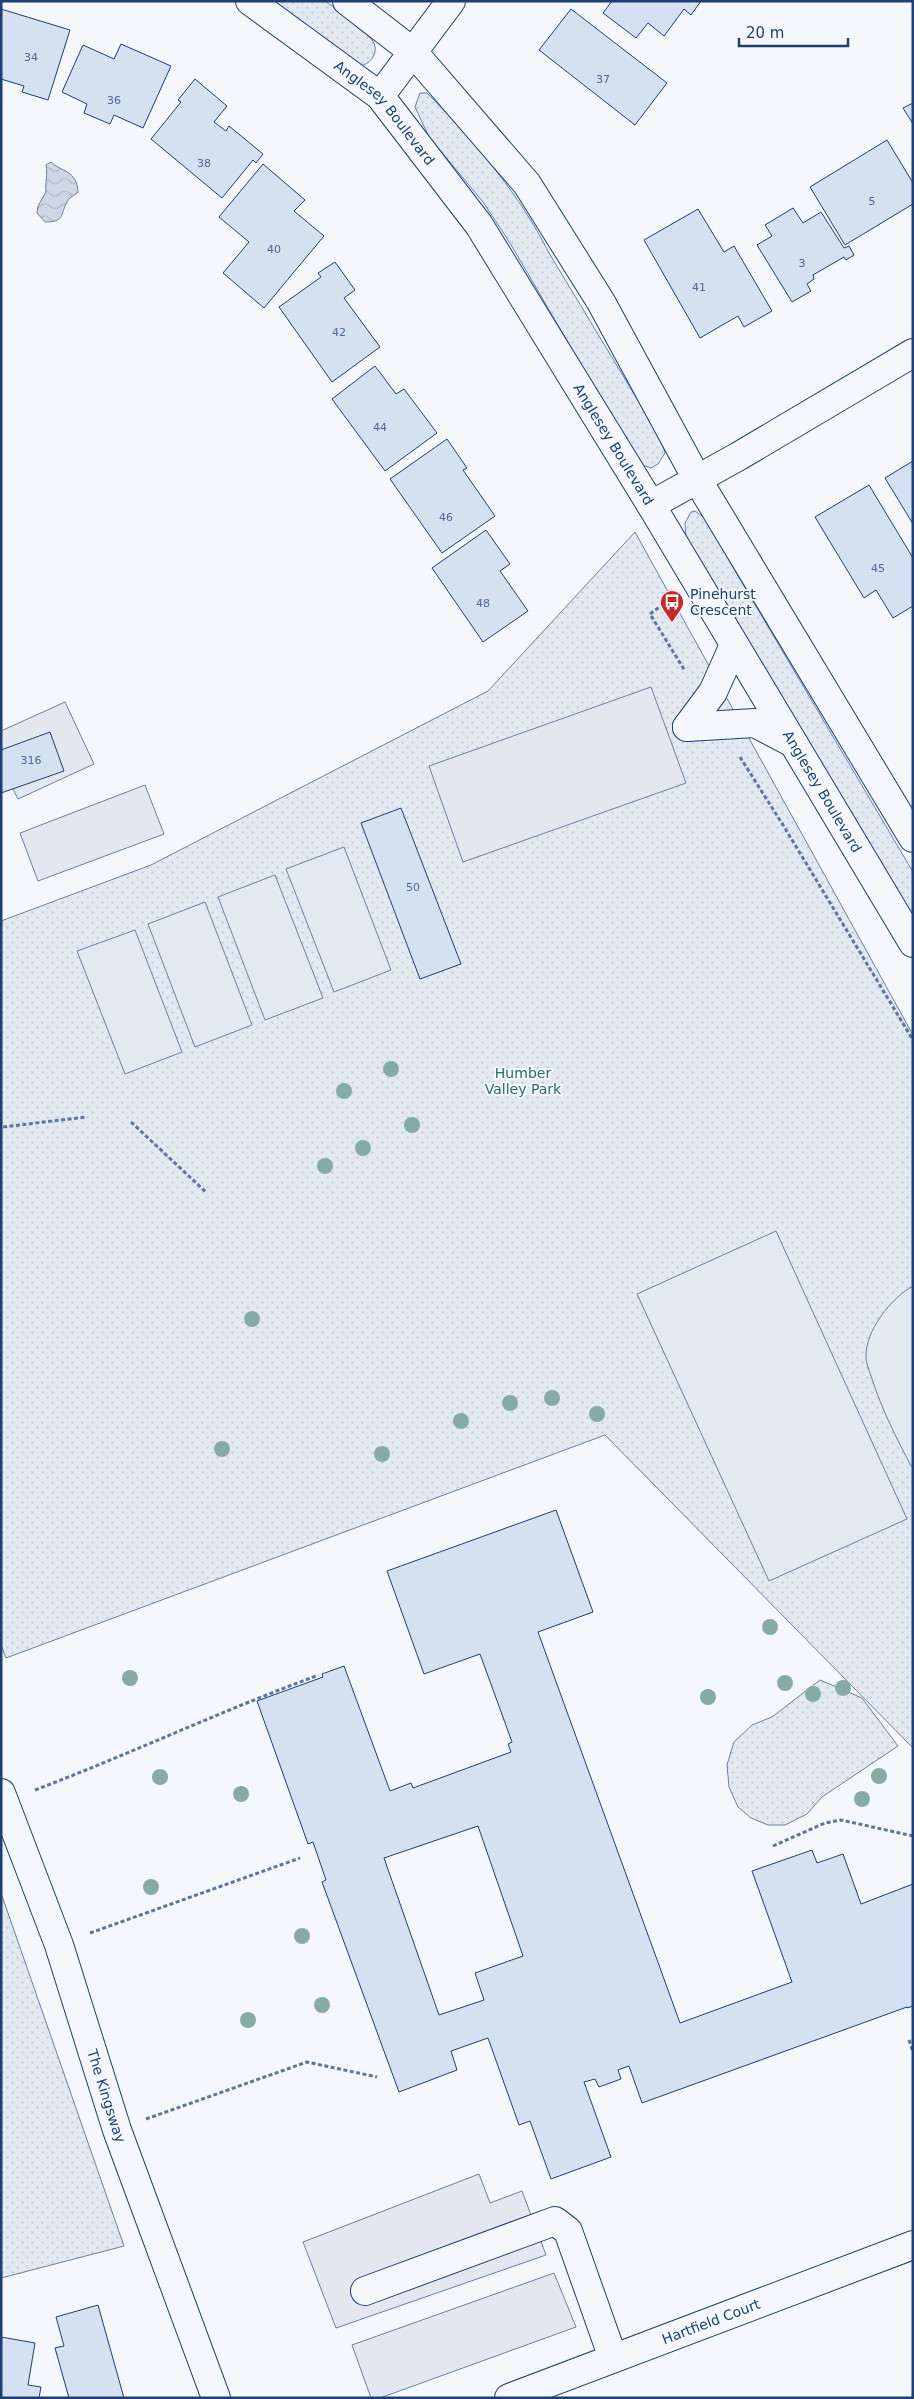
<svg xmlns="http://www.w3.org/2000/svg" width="914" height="2399" viewBox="0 0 914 2399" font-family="'DejaVu Sans',sans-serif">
<defs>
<pattern id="grass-dots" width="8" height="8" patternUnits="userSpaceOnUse" patternTransform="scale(1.25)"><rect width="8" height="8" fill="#e3e9f0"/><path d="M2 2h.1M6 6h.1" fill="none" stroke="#c2c9d1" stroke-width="1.8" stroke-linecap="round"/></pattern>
<pattern id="water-waves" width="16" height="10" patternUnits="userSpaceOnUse" patternTransform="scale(1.25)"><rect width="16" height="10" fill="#cfd7e4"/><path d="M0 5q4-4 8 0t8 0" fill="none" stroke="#b1bac7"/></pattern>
</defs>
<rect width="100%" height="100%" fill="#f4f7fb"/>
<g fill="url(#grass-dots)" stroke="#687fa3">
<path d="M258,1c13,0 56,-1 66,0 8,3 42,32 48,39 8,10 0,24 -12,26z"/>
<path d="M420,93h7l8,8c44,47 85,94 114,152l111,184 5,16 -7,11 -7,4 -12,-4 -129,-221 -27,-41 -54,-65 -14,-30z"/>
<polygon points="695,511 709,521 731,564 913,872 913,933 686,538 685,523 691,512"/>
<polygon points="635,532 913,1035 913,1748 605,1435 6,1658 1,1645 1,921 151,865 488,691"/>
<polygon points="820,1680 862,1698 898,1746 822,1797 807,1814 785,1825 768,1825 751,1818 738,1807 729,1787 727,1765 734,1742 752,1725 772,1717"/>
<polygon points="1,1893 124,2246 1,2278"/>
</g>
<g fill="#e3e9f0" stroke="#687fa3">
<polygon points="344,847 391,970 334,992 286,869"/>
<polygon points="275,875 323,998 265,1020 218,897"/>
<polygon points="205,902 252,1025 195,1047 148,924"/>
<polygon points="135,930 182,1052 125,1074 77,951"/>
<polygon points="776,1231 907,1519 769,1581 637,1294"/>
<path d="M913,1286v180h-2c-15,-29 -29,-56 -39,-87 -2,-7 -6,-15 -6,-22 -1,-26 25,-59 47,-71z"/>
</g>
<g fill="#e3e8f0" stroke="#687fa3">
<polygon points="651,687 686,783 463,862 429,766"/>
<polygon points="65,702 94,764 18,799 1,765 1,731"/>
<polygon points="145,785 164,834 38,881 20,833"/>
<polygon points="479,2174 490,2203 522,2191 546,2255 336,2328 303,2242"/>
<polygon points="554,2273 576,2327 380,2398 371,2398 352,2345"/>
</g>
<path fill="url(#water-waves)" stroke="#687fa3" d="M51,162c10,10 26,8 27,30 -2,3 -7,4 -9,7 -10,14 -2,23 -24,23l-8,-9 1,-7 8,-14c-1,-10 2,-17 0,-27z"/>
<g fill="#d5e0f0" stroke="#1d3f73" fill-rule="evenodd">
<polygon points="612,1 701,1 691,15 684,9 664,36 648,23 636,38 603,13"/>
<polygon points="1,9 70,30 48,100 22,92 24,86 1,79"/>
<polygon points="571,9 667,83 635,125 539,50"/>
<polygon points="121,44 171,66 143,128 114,115 110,124 84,113 87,104 62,92 83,45 114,59"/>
<polygon points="195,79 227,106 214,122 226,131 229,126 263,154 256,163 253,160 222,198 151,139 181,102 178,100"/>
<polygon points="913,103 913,124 903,108"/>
<polygon points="887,140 913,183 913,204 845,245 810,187"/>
<polygon points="263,164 305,200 294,211 324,236 264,308 223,273 249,242 219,217"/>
<polygon points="793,208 803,223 821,212 844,248 849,246 854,255 846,260 844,257 813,275 814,279 807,284 811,291 792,302 757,245 772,236 765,225"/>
<polygon points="698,209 724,252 734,246 772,311 744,327 738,316 700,338 644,240"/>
<polygon points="335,262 355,290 344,298 380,347 332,382 279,307 321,277 318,273"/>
<polygon points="375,366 396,394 404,389 437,433 385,471 332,399"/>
<polygon points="447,439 467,468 463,470 495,516 442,553 390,479"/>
<polygon points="913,461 913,524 885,478"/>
<polygon points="869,485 913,558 913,606 893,618 876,590 864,598 815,517"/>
<polygon points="486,530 510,564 500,571 528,611 483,642 432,568"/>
<polygon points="50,732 64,771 1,793 1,750"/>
<polygon points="401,808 461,964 420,979 361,823"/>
<path d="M556,1510l37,102 -55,20 142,391 112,-41 -40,-111 60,-21 5,13 26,-9 18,50 52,-20v122l-6,2v-1l-265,96 -13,-37 -11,4 3,9 -22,8 -4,-8 -11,3 27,75 -60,22 -21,-58 -11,4 -31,-87 -37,13 6,19 -58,22 -77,-210 4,-2 -13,-38 -5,2 -51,-143 66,-24 -1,-3 22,-8 46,125 21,-8 2,5 98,-36 -3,-8 4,-2 -32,-88 -56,20 -37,-103zM478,1826l45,130 -48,17 9,27 -45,15 -55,-157z"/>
<polygon points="98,2305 124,2398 69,2398 55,2348 64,2346 56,2317"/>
<polygon points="1,2337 35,2343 28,2385 41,2387 39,2398 1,2398"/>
</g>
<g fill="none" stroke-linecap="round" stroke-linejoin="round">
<g stroke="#1d3f73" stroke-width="30">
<g id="minor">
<path id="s1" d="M250,1l130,95 99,129 172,280 262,438"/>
<polyline points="347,1 413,52 527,184 601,302 697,479 913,838"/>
<polyline points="380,96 451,1"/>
<polyline points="651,505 739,456 913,353"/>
<polyline points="687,727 755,723 793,743"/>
<polyline points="687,727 713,692 734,645"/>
<path id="s2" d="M1,1793l58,152 58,185 99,268"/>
<polyline points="365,2291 555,2221 568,2231 613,2358"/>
<path id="s3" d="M509,2398l404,-153"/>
</g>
</g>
<g stroke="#5e769c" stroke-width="3" stroke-dasharray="4 2.5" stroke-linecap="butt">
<polyline points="669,600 650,614 685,671"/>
<polyline points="740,757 783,825 913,1040"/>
<polyline points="131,1122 207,1193"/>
<polyline points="3,1127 86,1117"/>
<path d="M35,1790c95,-36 186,-79 281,-114"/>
<polyline points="773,1846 825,1823 841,1820 913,1836"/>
<polyline points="90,1933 300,1858"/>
<polyline points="909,2040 913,2052"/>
<polyline points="146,2119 307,2062 377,2077"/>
</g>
<use href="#minor" stroke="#f4f7fb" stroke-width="28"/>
</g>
<g fill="#86aba6">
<circle cx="391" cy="1069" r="8"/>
<circle cx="344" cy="1091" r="8"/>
<circle cx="412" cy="1125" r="8"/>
<circle cx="363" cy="1148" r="8"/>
<circle cx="325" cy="1166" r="8"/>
<circle cx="252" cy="1319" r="8"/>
<circle cx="552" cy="1398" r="8"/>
<circle cx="510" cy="1403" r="8"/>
<circle cx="597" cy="1414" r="8"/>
<circle cx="461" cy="1421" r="8"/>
<circle cx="222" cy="1449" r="8"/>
<circle cx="382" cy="1454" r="8"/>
<circle cx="770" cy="1627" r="8"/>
<circle cx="130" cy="1678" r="8"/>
<circle cx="785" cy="1683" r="8"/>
<circle cx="843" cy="1688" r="8"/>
<circle cx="813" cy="1694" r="8"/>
<circle cx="708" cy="1697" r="8"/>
<circle cx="879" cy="1776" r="8"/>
<circle cx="160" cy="1777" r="8"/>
<circle cx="241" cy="1794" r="8"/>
<circle cx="862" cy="1799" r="8"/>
<circle cx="151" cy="1887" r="8"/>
<circle cx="302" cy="1936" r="8"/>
<circle cx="322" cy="2005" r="8"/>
<circle cx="248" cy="2020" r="8"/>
</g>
<defs>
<g id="bus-pin" transform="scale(1.25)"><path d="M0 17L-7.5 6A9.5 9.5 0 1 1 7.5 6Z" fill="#c62828" stroke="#f4f7fb"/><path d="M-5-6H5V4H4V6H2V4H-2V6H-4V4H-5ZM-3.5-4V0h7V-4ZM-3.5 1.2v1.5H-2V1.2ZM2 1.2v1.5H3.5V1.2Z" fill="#fff"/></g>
</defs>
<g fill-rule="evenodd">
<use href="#bus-pin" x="672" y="602"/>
</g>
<g text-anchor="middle" stroke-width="4" stroke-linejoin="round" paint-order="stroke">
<g font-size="11" fill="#4b6792">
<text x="31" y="61">34</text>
<text x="603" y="83">37</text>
<text x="114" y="104">36</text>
<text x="204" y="167">38</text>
<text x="872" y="205">5</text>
<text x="274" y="253">40</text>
<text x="802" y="267">3</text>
<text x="699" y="291">41</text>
<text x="339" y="336">42</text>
<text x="380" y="431">44</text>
<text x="446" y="521">46</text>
<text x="878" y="572">45</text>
<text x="483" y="607">48</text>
<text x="31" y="764">316</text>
<text x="413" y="891">50</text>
</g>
<g font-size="14" fill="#1d3f73" stroke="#f4f7fb">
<text dy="5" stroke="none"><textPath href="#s1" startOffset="176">Anglesey Boulevard</textPath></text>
<text dy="5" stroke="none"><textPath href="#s1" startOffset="581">Anglesey Boulevard</textPath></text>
<text dy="5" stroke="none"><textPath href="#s1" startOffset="986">Anglesey Boulevard</textPath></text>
<text dy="5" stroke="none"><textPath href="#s2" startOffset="321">The Kingsway</textPath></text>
<text dy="5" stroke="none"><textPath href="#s3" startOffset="216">Hartfield Court</textPath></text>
</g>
<g font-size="14" fill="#1d3f73" stroke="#f4f7fb" text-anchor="start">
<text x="690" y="599">Pinehurst<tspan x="690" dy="16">Crescent</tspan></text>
</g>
<g font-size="14" fill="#2c6c60" stroke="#f4f7fb">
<text x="523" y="1078">Humber<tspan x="523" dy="16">Valley Park</tspan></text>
</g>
</g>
<rect width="914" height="2399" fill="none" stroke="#1d3f73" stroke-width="5"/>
<path d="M739 38v8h109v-8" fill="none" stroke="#1d3f73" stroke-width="2.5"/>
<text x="746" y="38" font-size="15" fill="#1d3f73" stroke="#f4f7fb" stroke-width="4" paint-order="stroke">20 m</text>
</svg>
